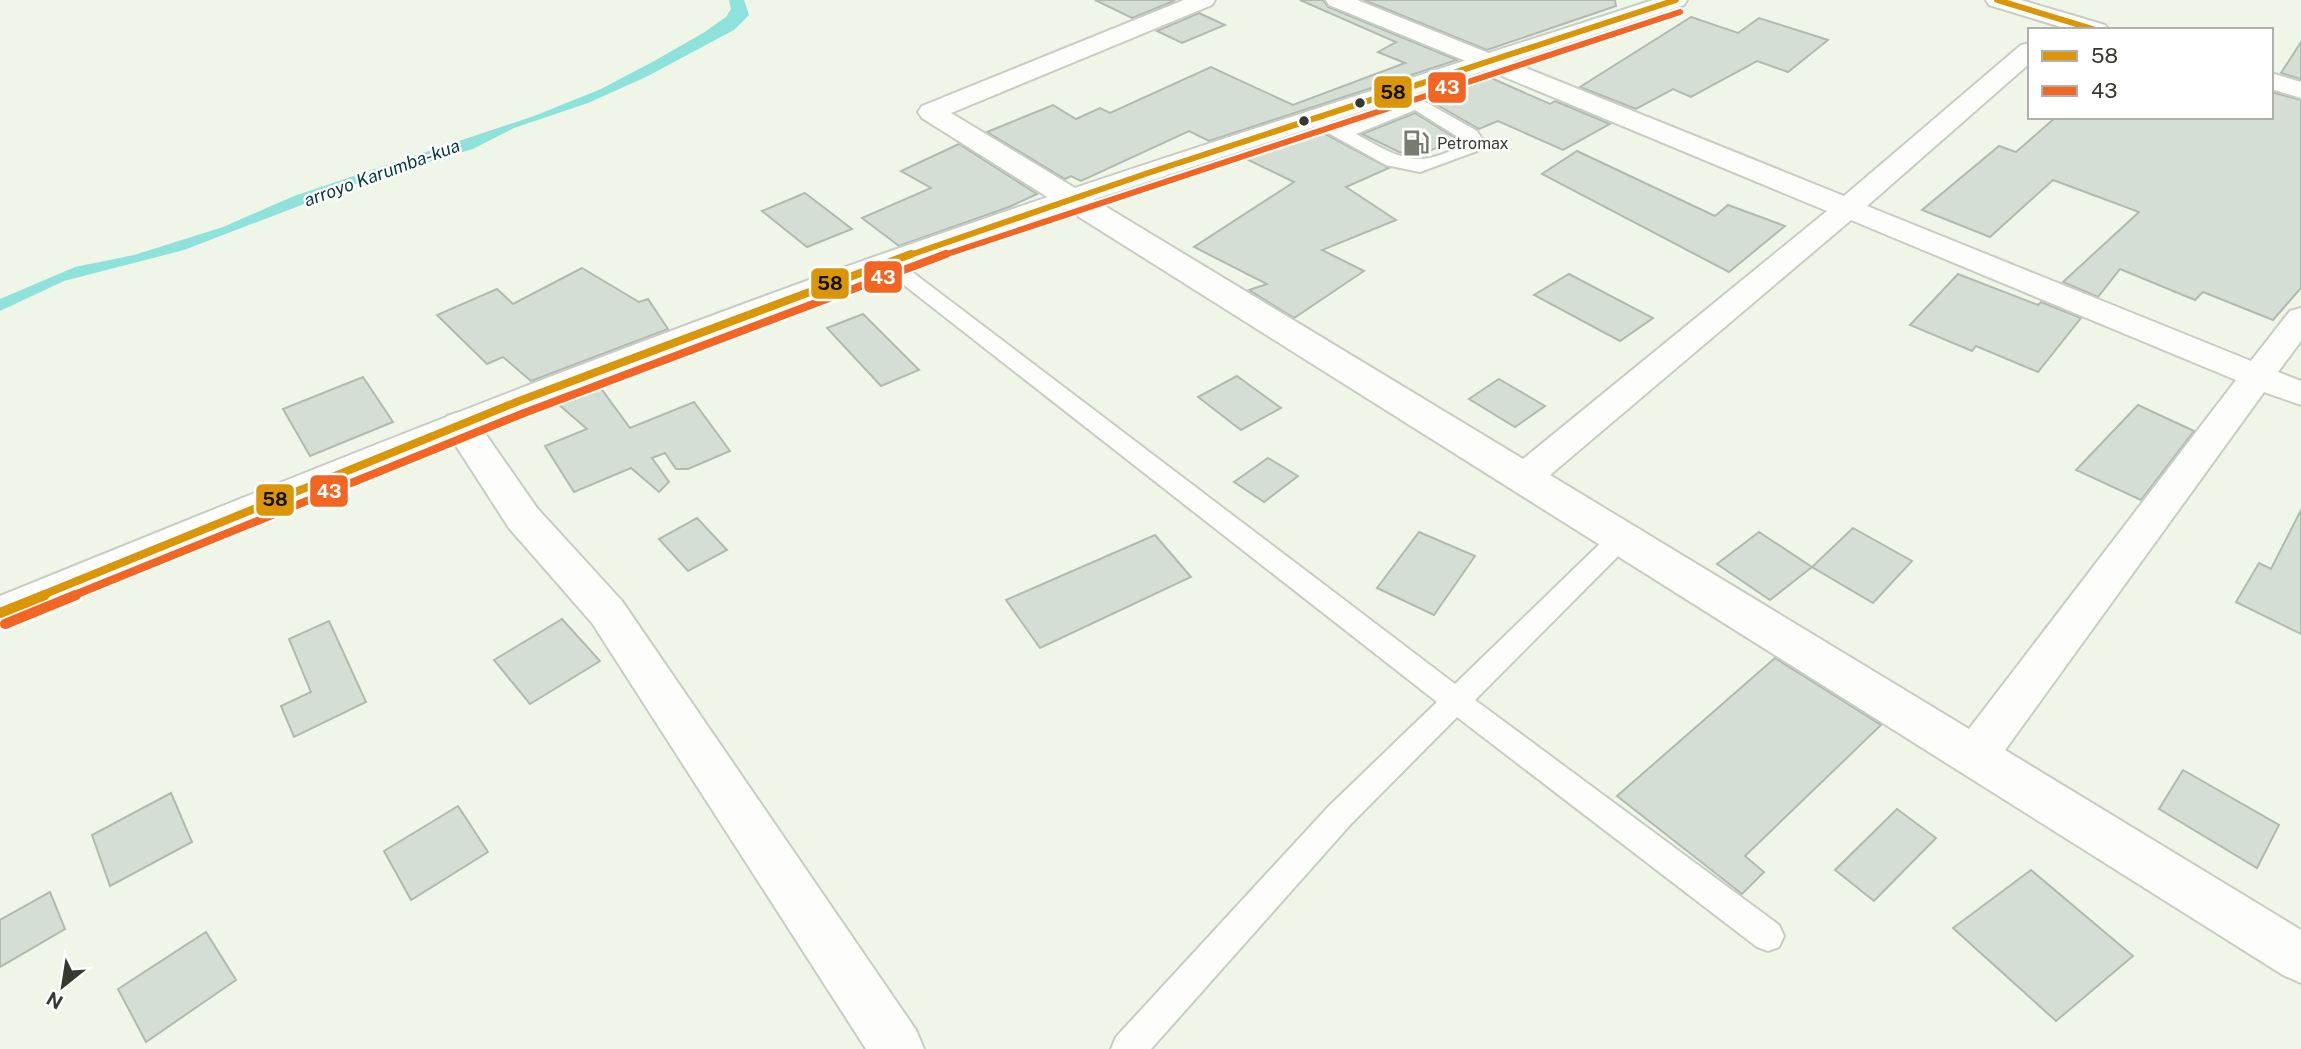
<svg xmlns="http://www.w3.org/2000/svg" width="2301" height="1049" viewBox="0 0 2301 1049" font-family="'Public Sans',sans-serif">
<rect width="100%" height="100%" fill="#eff6e8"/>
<polygon fill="#8ee2dc" points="729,0 744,0 749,15 734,30 646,77 588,103 514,128 473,149 369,179 184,250 64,281 0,311 0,299 75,267 134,255 223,227 294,196 534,116 601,89 656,60 703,33 726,17 731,9"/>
<g fill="#d5ded5" stroke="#b1bab1" stroke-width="2">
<polygon points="1095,0 1171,0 1174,1 1132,18"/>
<polygon points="1300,0 1323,0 1328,7 1457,60 1209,141 1189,131 1081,181 1071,176 1065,179 987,132 1053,105 1076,119 1100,108 1110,113 1211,67 1293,105 1405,63 1378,52 1396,42"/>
<polygon points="1364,0 1615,0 1616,6 1487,50"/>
<polygon points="1199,13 1225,25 1182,43 1157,31"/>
<polygon points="1691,17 1738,33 1759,18 1828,40 1788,72 1757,61 1691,97 1673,89 1636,109 1580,87"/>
<polygon points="2301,42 2301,79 2281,73"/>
<polygon points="1482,74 1550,104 1555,101 1610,124 1563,150 1498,121 1479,129 1420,95"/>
<polygon points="2271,92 2301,100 2301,288 2273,320 2203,292 2195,300 2120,269 2098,297 2063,282 2139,212 2053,180 1990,237 1922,210 1999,146 2016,152 2056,117 2271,117"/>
<polygon points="1415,113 1457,139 1417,156 1399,152 1362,134"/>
<polygon points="1316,129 1389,168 1346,187 1396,220 1322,250 1364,271 1294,318 1249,290 1267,284 1194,247 1294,182 1238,155"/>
<polygon points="959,144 1037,194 1009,207 899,246 862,218 931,188 901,171"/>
<polygon points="1577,151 1715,216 1728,205 1785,226 1729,272 1542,174"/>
<polygon points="805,193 852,229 807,247 762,211"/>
<polygon points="582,268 639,302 648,299 668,329 531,381 503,357 487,364 437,315 497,289 513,304"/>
<polygon points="1569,274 1653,318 1620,341 1534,295"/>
<polygon points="1958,274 2038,305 2041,302 2081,318 2038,372 1976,346 1972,351 1910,325"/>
<polygon points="863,314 919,370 881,386 827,328"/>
<polygon points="1237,376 1281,408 1241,430 1198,397"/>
<polygon points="363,377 393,422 310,456 283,409"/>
<polygon points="1499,379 1545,406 1515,427 1469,399"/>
<polygon points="600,387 630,428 694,402 730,451 688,469 676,469 665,453 652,458 669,482 659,492 631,468 574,492 545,446 587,429 557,403"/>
<polygon points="2138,405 2194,431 2141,500 2076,470"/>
<polygon points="1268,458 1298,476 1264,502 1234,482"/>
<polygon points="2301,510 2301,634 2236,602 2259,563 2271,569"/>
<polygon points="697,518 727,550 688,571 659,539"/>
<polygon points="1853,528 1912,561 1873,603 1812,567"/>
<polygon points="1419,532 1475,556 1434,615 1377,588"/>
<polygon points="1759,532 1812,567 1770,600 1717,564"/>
<polygon points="1155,535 1191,577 1040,648 1006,600"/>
<polygon points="562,619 600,661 530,704 494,660"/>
<polygon points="329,621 366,702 294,737 281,706 311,692 289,639"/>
<polygon points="1775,658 1881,725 1745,856 1764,872 1742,894 1617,796"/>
<polygon points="2183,770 2279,825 2257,868 2159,809"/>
<polygon points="171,793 192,842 110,886 92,835"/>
<polygon points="458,806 488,852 411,900 384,851"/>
<polygon points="1897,809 1936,838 1874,901 1835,870"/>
<polygon points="2031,870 2133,956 2056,1021 1953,928"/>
<polygon points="50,892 65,929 0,967 0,920"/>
<polygon points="206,932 236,980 146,1042 118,989"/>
</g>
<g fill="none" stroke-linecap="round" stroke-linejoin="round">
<g stroke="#c7cdc2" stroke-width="4">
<g id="service">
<path d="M1405,87l6,2 11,11 55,31 7,11 -7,9 -57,21 -34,-7 -83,-46 8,-5 31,13 63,-25 -8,-10zM1415,110l51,32c-47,30 -66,16 -110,-8z"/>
<polygon points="888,257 895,259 1455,684 1611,533 1620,530 1629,533 1632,539 1629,545 1475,700 1779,925 1784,936 1779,947 1768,951 1757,947 1457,717 1350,825 1151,1049 1111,1049 1116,1037 1328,807 1437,702 881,267 878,263 881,259"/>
</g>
</g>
<g stroke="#c7cdc2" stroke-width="4">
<g id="minor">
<path d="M1184,0h31l-3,5 -261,108 572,346 304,-248 -349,-145 -3,-5 3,-5h18l348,140 177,-151 9,-2v20l-163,143 384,155 39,-50 11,-3v33l-23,31 23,9v24l-37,-13 -259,358 296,180v53l-18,-8 -1361,-857 -4,-6 4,-6zM1851,220l385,160 -267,349 -419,-254z"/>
<polygon points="1986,0 2021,0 2105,25 2109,30 2071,30 1989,5"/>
<polygon points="2271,73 2301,82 2301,98 2271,89"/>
<polygon points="460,412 473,416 537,508 622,601 916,1030 924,1049 866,1049 592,623 509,528 447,432 442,424 447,416"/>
</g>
</g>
<g stroke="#c7cdc2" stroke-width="4">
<polygon id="tertiary" points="1326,0 1357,0 1496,56 1499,61 1496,66 1478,66 1329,5"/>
</g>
<g stroke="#c7cdc2" stroke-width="4">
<path id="secondary" d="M1653,0h34l-3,5 -604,199 -238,86 -420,163 -422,176v-33c273,-111 546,-221 823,-321 274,-98 553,-185 830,-275z"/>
</g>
<use href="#service" fill="#fdfefc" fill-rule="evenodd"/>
<use href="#minor" fill="#fdfefc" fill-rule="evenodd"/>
<use href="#tertiary" fill="#fdfefc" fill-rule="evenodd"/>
<use href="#secondary" fill="#fdfefc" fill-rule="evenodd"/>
<g stroke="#fff" stroke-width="10">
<g id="bus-1-far2">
<polyline points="1997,0 2096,30"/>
<polyline points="907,256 1148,173 1676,0"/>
</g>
</g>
<g stroke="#fff" stroke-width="12">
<polyline id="bus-1-far1" points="40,596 519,401 911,254"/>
</g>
<g stroke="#fff" stroke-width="16">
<polyline id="bus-1" points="0,613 45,595"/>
</g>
<g stroke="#fff" stroke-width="10">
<polyline id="bus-2-far2" points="941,256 1680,12"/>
</g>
<g stroke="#fff" stroke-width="12">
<polyline id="bus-2-far1" points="72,596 524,413 946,254"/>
</g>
<g stroke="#fff" stroke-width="16">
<polyline id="bus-2" points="5,624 76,595"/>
</g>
<use href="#bus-1-far2" stroke="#da9607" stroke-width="6"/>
<use href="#bus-1-far1" stroke="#da9607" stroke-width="8"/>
<use href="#bus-1" stroke="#da9607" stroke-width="10"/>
<use href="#bus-2-far2" stroke="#f26522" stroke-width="6"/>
<use href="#bus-2-far1" stroke="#f26522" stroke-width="8"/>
<use href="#bus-2" stroke="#f26522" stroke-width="10"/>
</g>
<defs>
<g id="fuel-bare" transform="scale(2.1)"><path d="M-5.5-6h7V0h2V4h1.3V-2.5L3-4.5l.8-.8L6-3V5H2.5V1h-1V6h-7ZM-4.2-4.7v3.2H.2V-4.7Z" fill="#767c70" stroke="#fff" stroke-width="2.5" paint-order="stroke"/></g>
</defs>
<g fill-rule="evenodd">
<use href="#fuel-bare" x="1416" y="143"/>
</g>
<g fill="#353a30" stroke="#fff" stroke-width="2.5">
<circle cx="1360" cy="103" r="6"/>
<circle cx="1304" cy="121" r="6"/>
</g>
<g text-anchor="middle" stroke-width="5" stroke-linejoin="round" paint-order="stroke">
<g font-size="16" fill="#353a30" stroke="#fff" text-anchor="start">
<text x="1437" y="149">Petromax</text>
</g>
<g font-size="18" font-style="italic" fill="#013c3b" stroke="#fff">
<text transform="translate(382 173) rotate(-20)" y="6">arroyo Karumba-kua</text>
</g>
</g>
<g stroke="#fff" stroke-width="2.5">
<rect x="1427" y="71" width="40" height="33" rx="7" fill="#f26522"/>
<rect x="1373" y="75" width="40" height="34" rx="7" fill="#da9607"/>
<rect x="863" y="260" width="40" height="34" rx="7" fill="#f26522"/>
<rect x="810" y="267" width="40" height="33" rx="7" fill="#da9607"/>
<rect x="309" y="474" width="40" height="34" rx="7" fill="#f26522"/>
<rect x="255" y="483" width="40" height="34" rx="7" fill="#da9607"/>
</g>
<g font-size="19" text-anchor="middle" font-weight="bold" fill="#fff">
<text x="1447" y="94">43</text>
<text x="883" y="284">43</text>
<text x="329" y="498">43</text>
</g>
<g font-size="19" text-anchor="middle" font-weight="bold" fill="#111">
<text x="1393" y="99">58</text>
<text x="830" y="290">58</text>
<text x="275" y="506">58</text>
</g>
<rect x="2028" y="28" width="245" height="91" fill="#ffffff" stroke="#aeb0ac" stroke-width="2"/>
<rect x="2042" y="51" width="35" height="10" fill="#da9607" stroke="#aeb0ac" stroke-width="2"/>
<text x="2091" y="63" font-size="21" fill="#353a30">58</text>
<rect x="2042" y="86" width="35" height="10" fill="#f26522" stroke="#aeb0ac" stroke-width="2"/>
<text x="2091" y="98" font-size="21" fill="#353a30">43</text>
<g transform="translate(63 986) rotate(210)" stroke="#ffffff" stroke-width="5" paint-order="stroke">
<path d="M0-5L12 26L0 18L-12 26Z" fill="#353a30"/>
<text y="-10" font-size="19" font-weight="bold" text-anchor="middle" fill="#353a30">N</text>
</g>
</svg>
